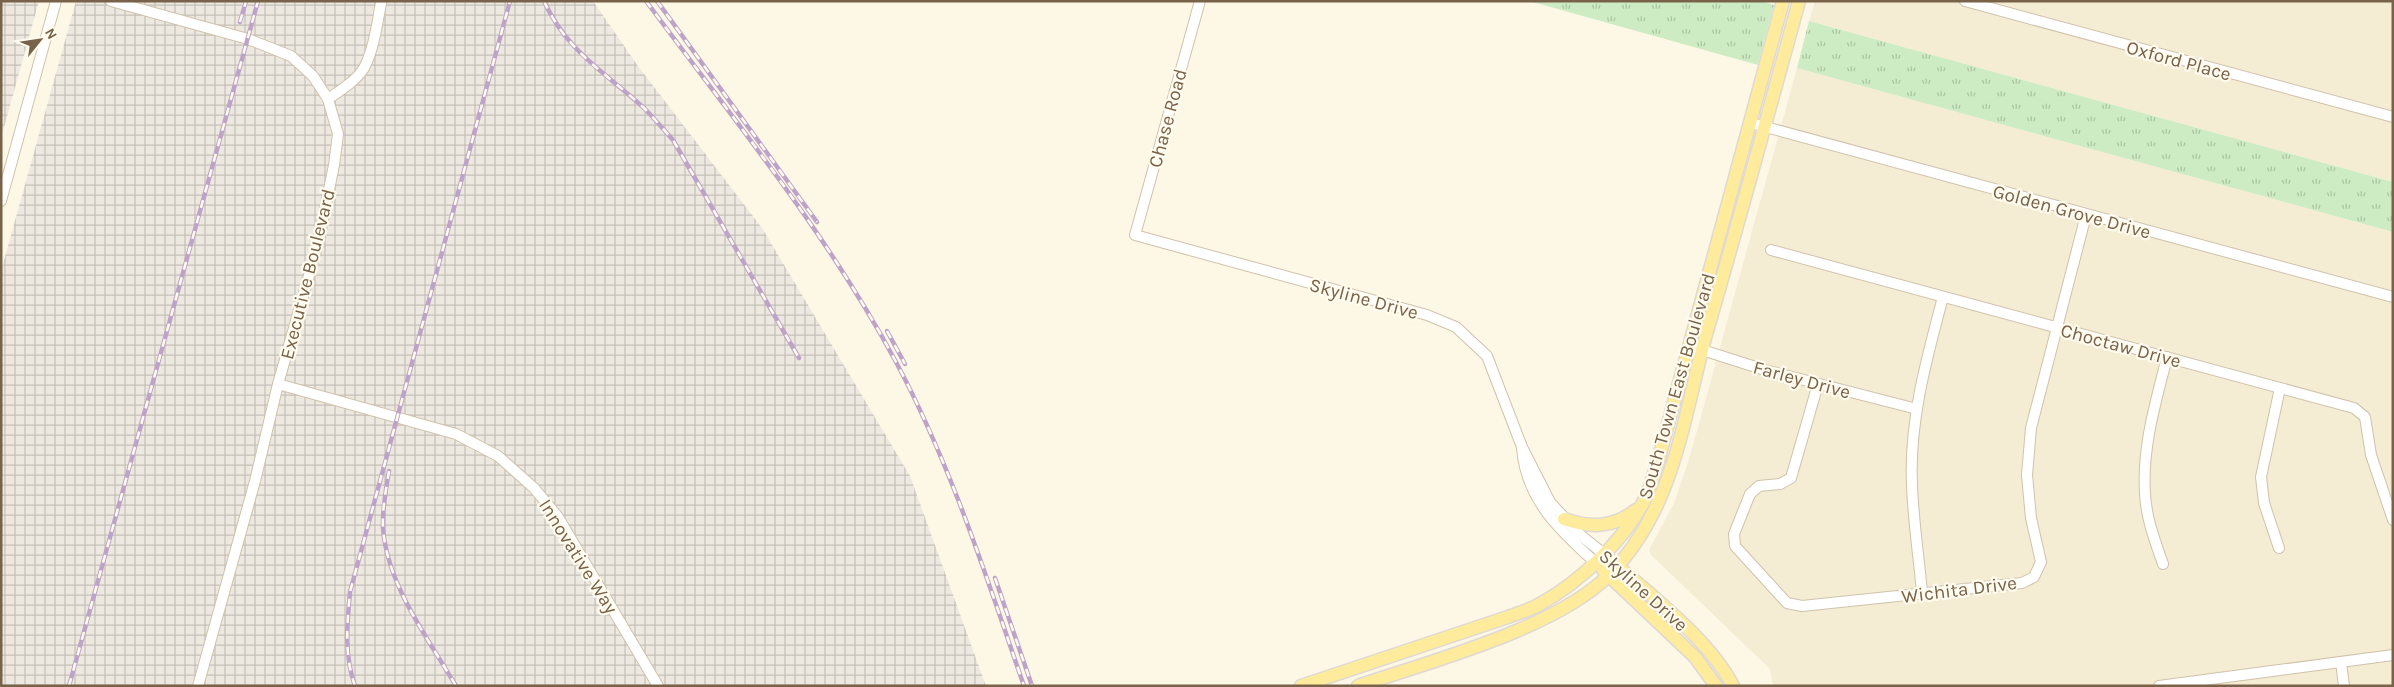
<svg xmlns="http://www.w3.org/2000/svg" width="2394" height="687" viewBox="0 0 2394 687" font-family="Karla,sans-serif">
<defs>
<pattern id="industrial-grid" width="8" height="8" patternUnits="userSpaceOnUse" patternTransform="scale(1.25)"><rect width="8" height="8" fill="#ede9e0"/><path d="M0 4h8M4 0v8" fill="none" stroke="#c5c0b8"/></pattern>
<pattern id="grass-tufts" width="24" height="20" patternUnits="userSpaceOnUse" patternTransform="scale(1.25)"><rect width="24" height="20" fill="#cdecc4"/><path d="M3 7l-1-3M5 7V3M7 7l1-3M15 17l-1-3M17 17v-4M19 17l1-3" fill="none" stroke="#abc3a1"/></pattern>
</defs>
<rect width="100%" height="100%" fill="#fdf8e6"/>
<g fill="#f5ecd4">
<polygon points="1815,1 2393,1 2393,182 1809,21"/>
<polygon points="1797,68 2393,232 2393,686 1773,686 1770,669 1651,555 1649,550 1674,503 1690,456"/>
</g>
<g fill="url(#industrial-grid)">
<polygon points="1,1 39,1 1,138"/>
<polygon points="76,1 593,1 638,66 762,228 910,476 986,686 1,686 1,271"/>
</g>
<g fill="url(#grass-tufts)">
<polygon points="1529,1 1762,1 1774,5 1758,65"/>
<polygon points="1809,21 2393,182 2393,232 1797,68"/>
</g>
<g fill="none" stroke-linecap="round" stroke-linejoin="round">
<g stroke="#d0c2ab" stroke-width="12">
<g id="minor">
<polyline points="111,1 248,39 291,56 313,76 328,99 338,134 334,165 318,244 278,384 255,481 198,686"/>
<polyline points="1200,1 1135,235 1427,315 1456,327 1487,356 1522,447 1550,502 1579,534 1604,554"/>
<polyline points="1965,1 2393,117"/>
<path d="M328,99c13,-9 28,-18 36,-31 10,-19 13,-44 17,-65"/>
<polyline points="1751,123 2393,297"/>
<polyline points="1,201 56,1"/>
<polyline points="1771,250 2354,408 2365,417 2371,455 2393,520"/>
<polyline points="1696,348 1765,370 1917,409"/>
<polyline points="278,384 456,434 498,456 534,488 558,517 658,686"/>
<polyline points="1818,384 1791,478 1780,484 1759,486 1750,494 1734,534 1735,546 1787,603 1802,606 2022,583 2034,577 2041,562 2031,518 2027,475 2031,428 2086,215"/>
<path d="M1522,448c4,51 37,82 74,115"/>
<polyline points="2279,548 2264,503 2261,477 2280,388"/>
<path d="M2163,564c-8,-23 -17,-46 -18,-71 -3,-47 11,-91 22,-136"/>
<path d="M1922,593c-3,-36 -9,-73 -10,-109 -3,-63 15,-127 31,-187"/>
<polyline points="2341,662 2344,686"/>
<polyline points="2159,686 2393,655"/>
</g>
</g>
<g stroke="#dfd9d3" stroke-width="15">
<g id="major">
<path d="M1564,519c27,9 49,9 72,-9"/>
<path d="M1612,561c39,35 97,78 121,125"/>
<polyline points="1603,570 1695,657 1716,686"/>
<path d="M1301,686l207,-69c10,-4 22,-7 32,-13 40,-22 86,-65 106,-107 5,-11 8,-24 12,-36l125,-460"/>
<path d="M1358,686c73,-25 197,-57 251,-111 66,-66 74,-158 98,-244 32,-110 62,-220 92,-330"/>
</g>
</g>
<use href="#minor" stroke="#fff" stroke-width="10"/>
<use href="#major" stroke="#feeb9c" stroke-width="12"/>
<g stroke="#bea3c8" stroke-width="4.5">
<g id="rail">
<path d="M544,1c23,51 61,71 100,107 10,10 19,21 29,32l126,218"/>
<path d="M646,1c87,118 181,232 250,361 55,103 90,214 128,324"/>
<polyline points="657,1 817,222"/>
<polyline points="240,22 246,1"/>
<polyline points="887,331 905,364"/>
<path d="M389,471c-3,19 -7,38 -6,57 4,57 45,110 73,158"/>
<polyline points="995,578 1032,686"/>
<polyline points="69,686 258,1"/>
<path d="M355,686c-11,-31 -8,-62 -5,-94l160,-591"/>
</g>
</g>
<use href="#rail" stroke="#fffbee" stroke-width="2.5" stroke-dasharray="8" stroke-linecap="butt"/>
</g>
<g text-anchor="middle" stroke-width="4.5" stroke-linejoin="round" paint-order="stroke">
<g font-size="19" fill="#786249" stroke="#fffbee">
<text transform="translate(2179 60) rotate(15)" y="7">Oxford Place</text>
<text transform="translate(1167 118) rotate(-75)" y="7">Chase Road</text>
<text transform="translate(2072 211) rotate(15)" y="7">Golden Grove Drive</text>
<text transform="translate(307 274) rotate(-76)" y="7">Executive Boulevard</text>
<text transform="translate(1364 298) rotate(15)" y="7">Skyline Drive</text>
<text transform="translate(2121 345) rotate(15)" y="7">Choctaw Drive</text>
<text transform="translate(1802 379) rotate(15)" y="7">Farley Drive</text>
<text transform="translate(1676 386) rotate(-74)" y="7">South Town East Boulevard</text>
<text transform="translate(579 556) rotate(58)" y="7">Innovative Way</text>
<text transform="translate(1959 589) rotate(-7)" y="7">Wichita Drive</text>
<text transform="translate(1644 590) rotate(42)" y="7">Skyline Drive</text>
</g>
</g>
<rect width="2394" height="687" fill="none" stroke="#786249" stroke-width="5"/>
<g transform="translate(40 40) rotate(60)" stroke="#fffbee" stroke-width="4" paint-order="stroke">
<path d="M0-4L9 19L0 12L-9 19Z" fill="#786249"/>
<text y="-8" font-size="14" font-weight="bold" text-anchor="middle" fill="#786249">N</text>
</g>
</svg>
